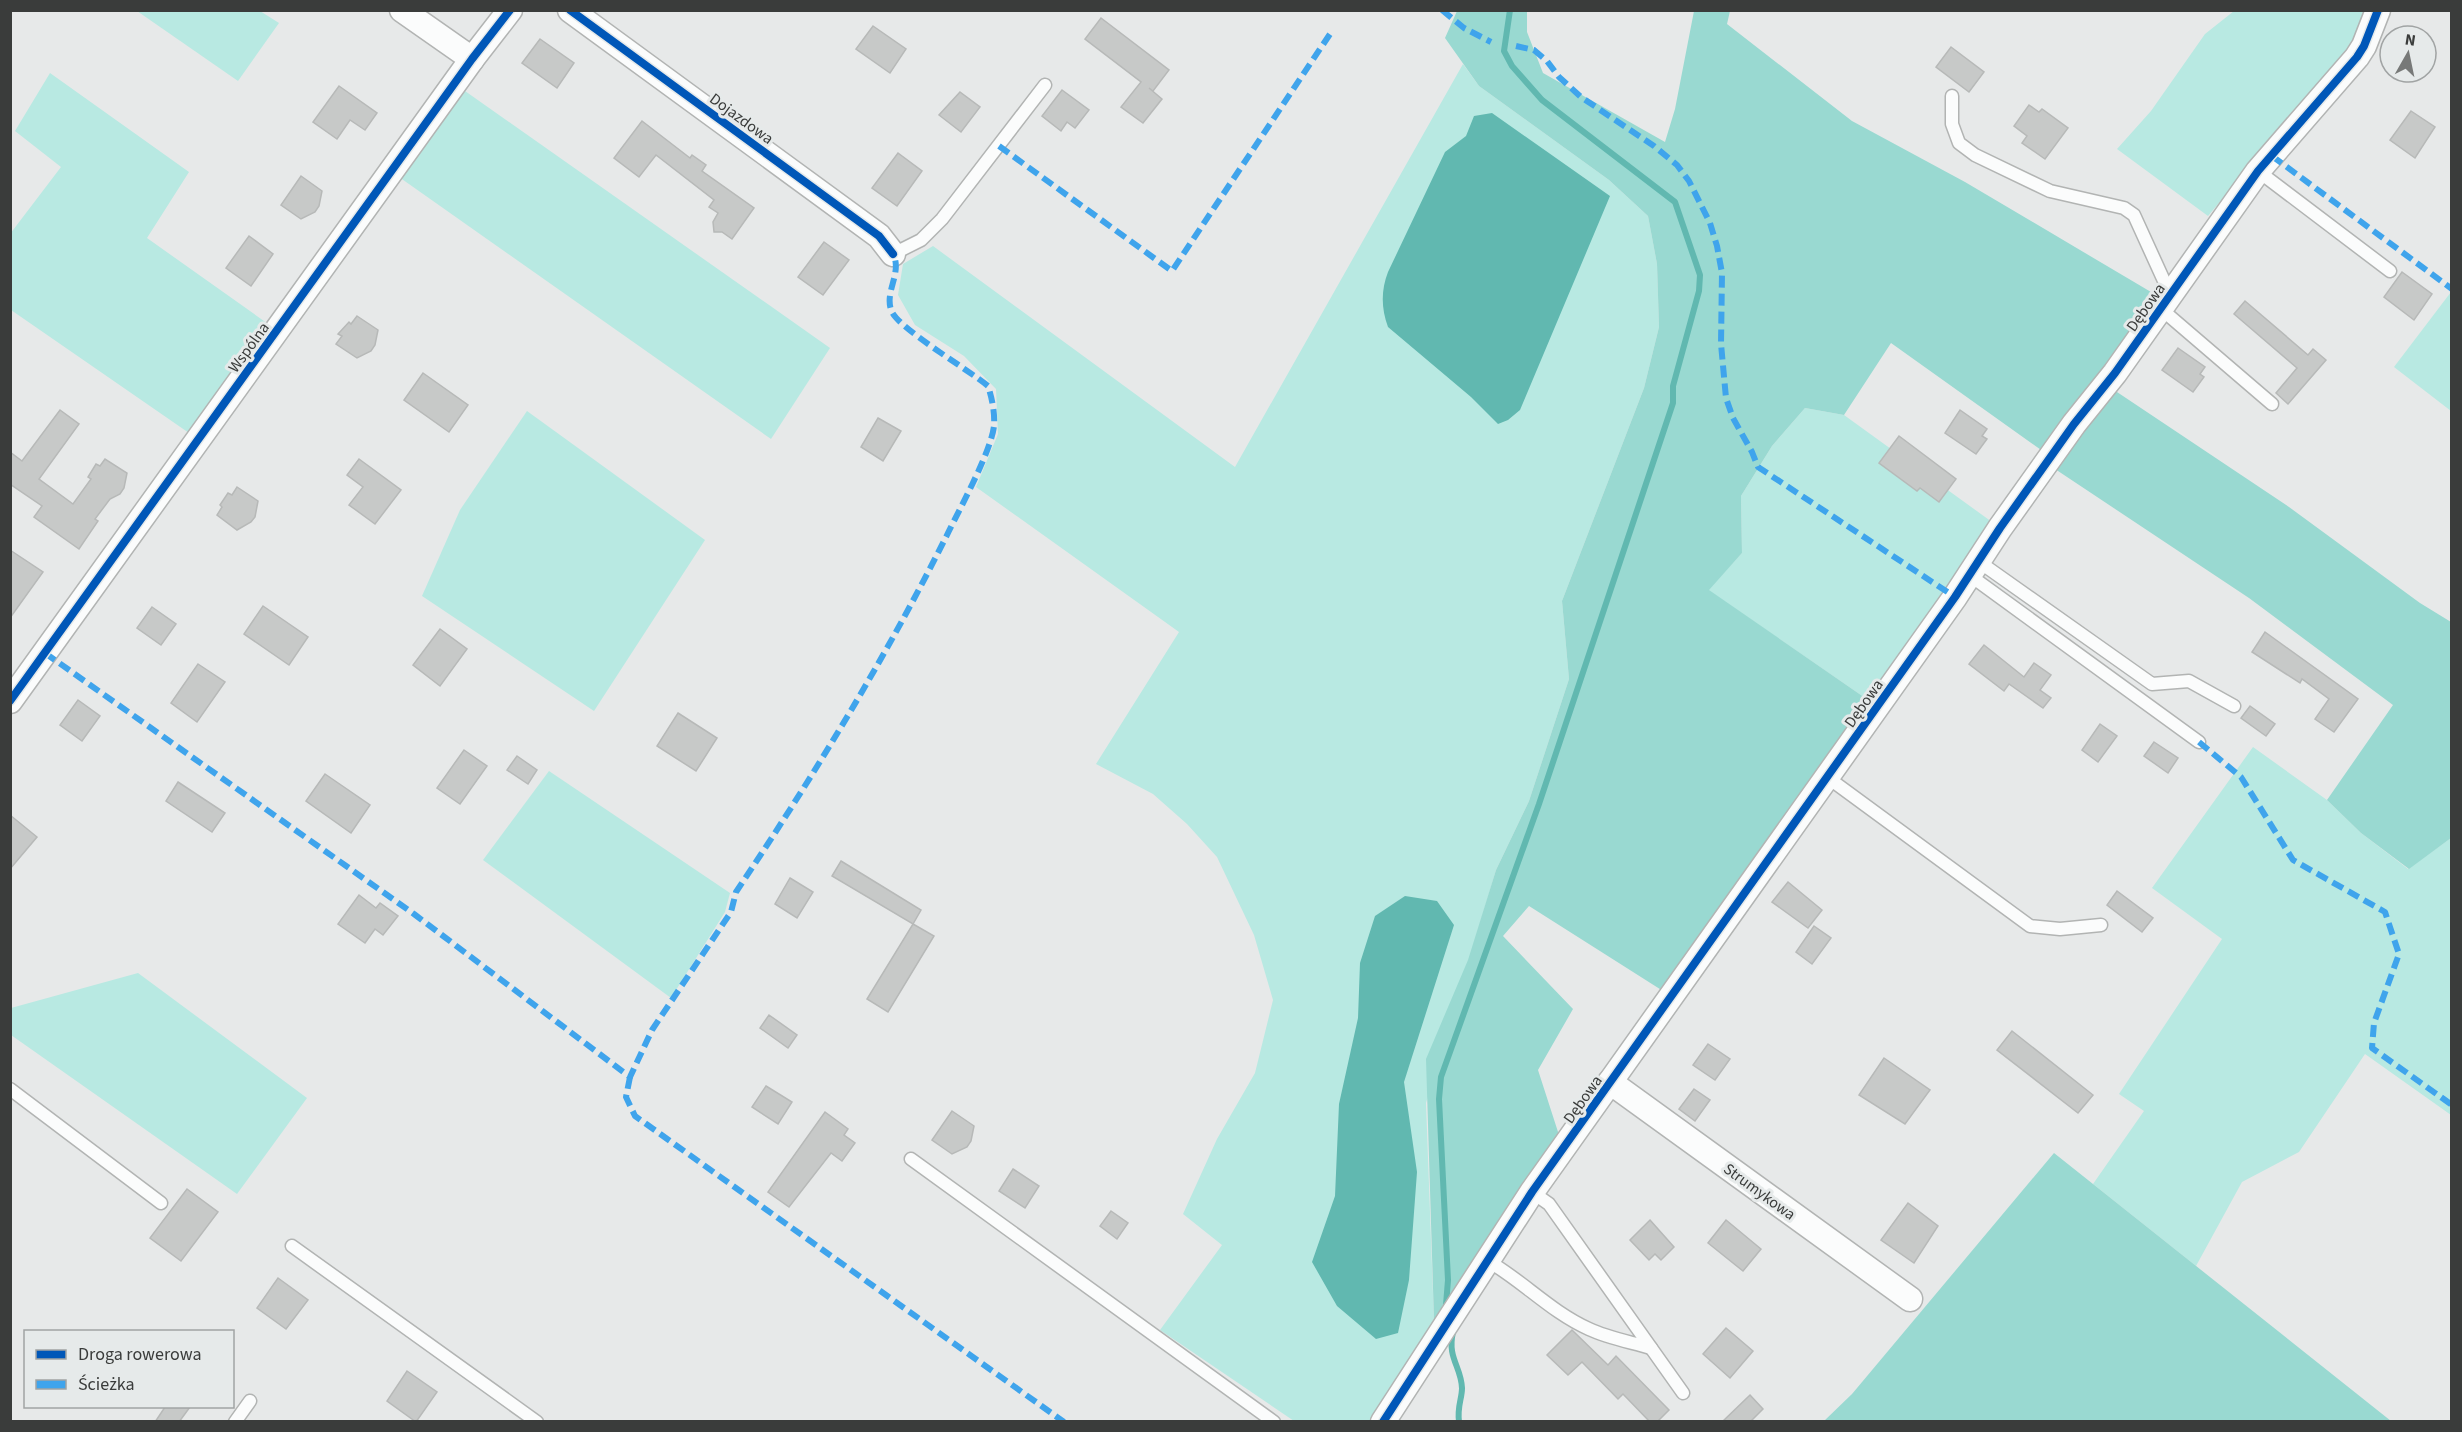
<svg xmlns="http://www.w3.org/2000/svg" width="2462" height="1432" viewBox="0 0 2462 1432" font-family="'Source Sans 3',sans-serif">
<rect width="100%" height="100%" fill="#e7e9e9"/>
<g fill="#b8e9e2">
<polygon points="137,11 260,11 279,23 238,81"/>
<polygon points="2234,11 2367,11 2348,49 2208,216 2117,149 2151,111 2205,34"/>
<polygon points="1463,64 1479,86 1609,180 1648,216 1657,264 1659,327 1644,388 1562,601 1569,679 1529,801 1496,870 1426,1103 1434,1321 1370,1421 1294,1421 1160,1330 1222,1245 1183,1214 1217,1139 1255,1073 1273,1000 1254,935 1217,857 1187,824 1153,794 1096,764 1179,632 976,487 998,434 996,389 964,356 915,325 898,295 903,264 933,246 1235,467"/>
<polygon points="50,73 189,172 147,238 271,326 189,433 11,310 10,234 61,167 15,131"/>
<polygon points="465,91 830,348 771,439 399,177"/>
<polygon points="2451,292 2451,411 2394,367"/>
<polygon points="1805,408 1844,415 1992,522 1871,702 1708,590 1742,553 1741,496 1772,446"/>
<polygon points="527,411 705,540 594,711 422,596 460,510"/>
<polygon points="2253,747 2327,800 2361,833 2408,869 2451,838 2451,1115 2365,1054 2299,1152 2242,1182 2196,1266 2093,1184 2144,1111 2119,1094 2222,939 2152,888"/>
<polygon points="549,771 730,893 725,912 671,998 483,860"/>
<polygon points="138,973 307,1098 237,1194 11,1035 11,1008"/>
</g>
<g fill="#99d9d1">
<polygon points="1457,11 1527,11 1527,32 1543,73 1665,142 1675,109 1694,11 1730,11 1727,24 1852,121 1965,182 2151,292 2141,318 2044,452 1891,343 1844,415 1805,408 1772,446 1741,496 1742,553 1709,590 1871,702 1663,991 1529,906 1503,936 1573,1009 1538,1070 1559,1135 1434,1321 1426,1059 1468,960 1496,870 1529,801 1569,679 1562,601 1644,388 1659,327 1657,264 1648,216 1609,180 1479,86 1445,38"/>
<polygon points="2111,388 2289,507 2420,603 2451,622 2451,838 2409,869 2361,833 2327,800 2393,705 2249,598 2055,469"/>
<polygon points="2054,1153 2093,1184 2391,1421 1824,1421 1852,1394"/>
</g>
<g fill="#61b8b0">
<path d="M1492,113l118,83 -90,214 -12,10 -10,4 -27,-27 -83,-70c-7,-19 -7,-37 0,-55l57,-120 21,-16 8,-20z"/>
<polygon points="1405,896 1437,901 1454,925 1404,1082 1417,1172 1409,1280 1398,1333 1376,1339 1337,1306 1312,1262 1335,1196 1339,1104 1358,1018 1360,963 1375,916"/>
</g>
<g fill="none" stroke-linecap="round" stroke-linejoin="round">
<g stroke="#61b8b0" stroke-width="6">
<polyline points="1446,1305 1448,1280 1439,1099 1441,1077 1539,804 1673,403 1673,386 1699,291 1700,275 1675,202 1542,100 1512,66 1504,51 1510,10"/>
<path d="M1453,1332c-6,26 8,34 9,56 0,11 -5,18 -3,34"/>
</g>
</g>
<g fill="#c7c9c8" stroke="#b7b9b8" stroke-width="1.5">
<polygon points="1101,18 1169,70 1153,91 1149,88 1162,99 1143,123 1121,107 1141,82 1085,39"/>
<polygon points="873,26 906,49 890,73 856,49"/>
<polygon points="540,39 574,63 557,88 522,63"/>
<polygon points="1951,47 1984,72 1969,92 1936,67"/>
<polygon points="339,86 377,113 365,130 350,120 337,139 313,122"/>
<polygon points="1062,90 1089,110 1075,128 1067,122 1061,131 1042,116"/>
<polygon points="960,92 980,107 961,132 939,115"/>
<polygon points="2029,105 2039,112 2042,109 2068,128 2045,159 2022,143 2027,136 2014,126"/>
<polygon points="2411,111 2435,127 2415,158 2390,140"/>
<polygon points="642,121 690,158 692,155 706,165 702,171 754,208 732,239 722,232 714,232 713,222 718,213 709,207 714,200 656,155 639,177 614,158"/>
<polygon points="898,153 922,171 897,206 872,188"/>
<polygon points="301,176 322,191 319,206 315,212 301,219 281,205"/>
<polygon points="249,236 273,254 251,286 226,268"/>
<polygon points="824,242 849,260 823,295 798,277"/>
<polygon points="2402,272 2432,294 2414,320 2384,297"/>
<polygon points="2245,301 2308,355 2313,349 2326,360 2288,404 2276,393 2297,368 2234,314"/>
<polygon points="357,316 378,330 375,345 371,351 357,358 336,344 342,336 338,334 349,322 351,324"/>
<polygon points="2178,348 2205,367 2200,374 2204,377 2193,392 2162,370"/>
<polygon points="423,373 468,405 449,432 404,400"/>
<polygon points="60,410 79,424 39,479 73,504 91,479 88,477 96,464 100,466 105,459 127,473 124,488 120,494 110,499 95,519 98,521 79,549 34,517 42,506 10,484 10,452 22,461"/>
<polygon points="1960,410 1987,429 1982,436 1987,439 1976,454 1945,433"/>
<polygon points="878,418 901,431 883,461 861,447"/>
<polygon points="1899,436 1956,479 1939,502 1920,488 1917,491 1879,463"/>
<polygon points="359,459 401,490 375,524 349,505 363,487 347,475"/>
<polygon points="237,487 258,501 255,517 251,522 237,530 217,515 222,507 220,505 228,493 232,495"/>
<polygon points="10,550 43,572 10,618"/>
<polygon points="263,606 308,637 289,665 244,634"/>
<polygon points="152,607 176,624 161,645 137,628"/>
<polygon points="440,629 467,649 440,686 413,665"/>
<polygon points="2265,632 2358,699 2334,732 2315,719 2329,699 2302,679 2300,683 2252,652"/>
<polygon points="1984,645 2024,677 2034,663 2051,675 2040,690 2051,698 2043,708 2009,684 2004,691 1969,664"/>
<polygon points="198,664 225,682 197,722 171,703"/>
<polygon points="78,700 100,716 82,741 60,725"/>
<polygon points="2250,706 2275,724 2266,736 2241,718"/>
<polygon points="678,713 717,738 696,771 657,746"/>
<polygon points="2100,724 2117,736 2098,762 2082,750"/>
<polygon points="2154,742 2178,758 2168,773 2144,756"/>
<polygon points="464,750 487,766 460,804 437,788"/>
<polygon points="517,756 537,770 528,784 507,770"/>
<polygon points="325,774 370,805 351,833 306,801"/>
<polygon points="178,782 225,813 212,832 166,801"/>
<polygon points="10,815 37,837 10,869"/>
<polygon points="841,861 921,910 913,924 832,876"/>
<polygon points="790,878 813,892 797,918 775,904"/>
<polygon points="1788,882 1822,910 1808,928 1772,902"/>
<polygon points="2117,891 2153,918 2142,932 2107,905"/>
<polygon points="359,895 376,908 380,903 398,916 383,935 375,929 365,943 338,924"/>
<polygon points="913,924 934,936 888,1012 867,999"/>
<polygon points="1814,926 1831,938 1812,964 1796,952"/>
<polygon points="769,1015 797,1035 788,1048 760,1028"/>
<polygon points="2012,1031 2093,1095 2078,1113 1997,1050"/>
<polygon points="1708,1044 1730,1059 1715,1080 1693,1065"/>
<polygon points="1884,1058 1930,1090 1905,1124 1859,1095"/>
<polygon points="766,1086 792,1102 778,1124 752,1107"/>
<polygon points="1694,1089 1710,1100 1695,1121 1679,1109"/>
<polygon points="952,1111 974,1126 971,1141 967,1147 952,1154 932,1140"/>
<polygon points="825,1112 848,1129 844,1135 855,1143 842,1161 831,1153 789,1207 768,1192"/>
<polygon points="1013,1169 1039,1186 1025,1208 999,1191"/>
<polygon points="187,1189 218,1212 181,1261 150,1238"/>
<polygon points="1908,1203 1938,1226 1914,1263 1881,1240"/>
<polygon points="1111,1211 1128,1223 1117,1239 1100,1226"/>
<polygon points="1650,1220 1674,1247 1661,1260 1655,1254 1649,1260 1630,1240"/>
<polygon points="1726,1220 1761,1249 1743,1271 1708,1243"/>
<polygon points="278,1278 308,1300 286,1329 257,1308"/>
<polygon points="1726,1328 1753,1351 1730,1378 1703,1354"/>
<polygon points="1572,1330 1608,1365 1616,1356 1669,1410 1657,1422 1650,1422 1623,1394 1618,1399 1582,1362 1568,1375 1547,1355"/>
<polygon points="407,1371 437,1392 416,1422 387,1401"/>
<polygon points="1750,1395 1763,1409 1750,1422 1722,1422"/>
<polygon points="165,1407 190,1407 179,1422 155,1422"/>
</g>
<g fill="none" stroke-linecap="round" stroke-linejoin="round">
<g stroke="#b2b4b3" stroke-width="15">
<g id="lane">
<polyline points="1952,96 1952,124 1959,143 1975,155 2050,191 2124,208 2134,215 2170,294"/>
<polyline points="2258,171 2390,271"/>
<polyline points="893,254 921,240 942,219 1045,85"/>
<polyline points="2160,308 2272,404"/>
<polyline points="1978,561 2152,684 2189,681 2234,706"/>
<polyline points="1968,574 2199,742"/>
<polyline points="1827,777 2030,926 2060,929 2101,925"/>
<polyline points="10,1089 161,1203"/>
<polyline points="911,1159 1274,1422"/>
<polyline points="1532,1192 1549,1204 1683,1393"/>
<polyline points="292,1246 537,1422"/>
<path d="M1488,1261c35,20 63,51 101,68 19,9 42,13 62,19"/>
<polyline points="235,1422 250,1401"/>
</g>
</g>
<g stroke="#b2b4b3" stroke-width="27">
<g id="street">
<polyline points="402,10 472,59"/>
<polyline points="570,10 879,236 893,254"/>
<polyline points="10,701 472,59 510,10"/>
<polyline points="1610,1082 1910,1299"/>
<polyline points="1383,1422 1532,1192 1955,597 2000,528 2074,424 2115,373 2258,171 2357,57 2364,46 2378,10"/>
</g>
</g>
<use href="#lane" stroke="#fbfcfc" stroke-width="12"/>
<use href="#street" stroke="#fbfcfc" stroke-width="24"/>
<g stroke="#3fa4ec" stroke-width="6" stroke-dasharray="12 6" stroke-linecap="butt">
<polyline points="1442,10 1464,28 1491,42"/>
<polyline points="1516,46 1534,50 1547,61 1559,77 1581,97 1654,146 1677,165 1689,181 1710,223 1717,246 1722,273 1721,344 1726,398 1733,418 1752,452 1758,467 1955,597"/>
<polyline points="999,146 1172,271 1330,34"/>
<polyline points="2272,156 2452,289"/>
<path d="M45,653l369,261 216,163 22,-47 79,-118 5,-20c77,-115 149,-233 211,-357 12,-25 44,-83 47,-109 1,-13 -2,-28 -6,-40 -19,-16 -87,-56 -96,-74 -9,-19 11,-39 1,-58"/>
<polyline points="2199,742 2241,777 2293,860 2385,912 2399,954 2374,1023 2372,1048 2452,1105"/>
<polyline points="630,1077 626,1097 635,1116 1064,1422"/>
</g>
<g stroke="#e6eaea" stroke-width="11">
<g id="cycleway">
<polyline points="570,10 879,236 893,254"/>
<polyline points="10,701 472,59 510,10"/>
<polyline points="1383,1422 1532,1192 1955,597 2000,528 2074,424 2115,373 2258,171 2357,57 2364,46 2378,10"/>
</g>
</g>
<use href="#cycleway" stroke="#0057b8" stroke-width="8"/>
</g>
<g text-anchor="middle" stroke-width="6" stroke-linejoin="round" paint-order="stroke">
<g font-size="16" fill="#3a3c3b" stroke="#e6eaea">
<text transform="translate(742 118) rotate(36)" y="6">Dojazdowa</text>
<text transform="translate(2145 307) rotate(-55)" y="6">Dębowa</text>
<text transform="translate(248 347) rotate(-54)" y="6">Wspólna</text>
<text transform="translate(1863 703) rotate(-55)" y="6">Dębowa</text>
<text transform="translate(1582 1099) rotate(-55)" y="6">Dębowa</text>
<text transform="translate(1760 1191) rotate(36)" y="6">Strumykowa</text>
</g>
</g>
<rect width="2462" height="1432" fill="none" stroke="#3a3c3b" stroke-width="24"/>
<rect x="24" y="1330" width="210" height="78" fill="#e6eaea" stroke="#a1a4a4" stroke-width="1.5"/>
<rect x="36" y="1350" width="30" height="9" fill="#0057b8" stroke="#a1a4a4" stroke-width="1.5"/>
<text x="78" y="1360" font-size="18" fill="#3a3c3b">Droga rowerowa</text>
<rect x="36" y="1380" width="30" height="9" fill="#3fa4ec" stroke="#a1a4a4" stroke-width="1.5"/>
<text x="78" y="1390" font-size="18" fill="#3a3c3b">Ścieżka</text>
<g transform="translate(2408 54) rotate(9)"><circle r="28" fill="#e6eaea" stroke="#a1a4a4" stroke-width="1.5"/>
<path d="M0-4.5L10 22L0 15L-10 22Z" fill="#777978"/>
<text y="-9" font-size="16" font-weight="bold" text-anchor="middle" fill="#3a3c3b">N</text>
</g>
</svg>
